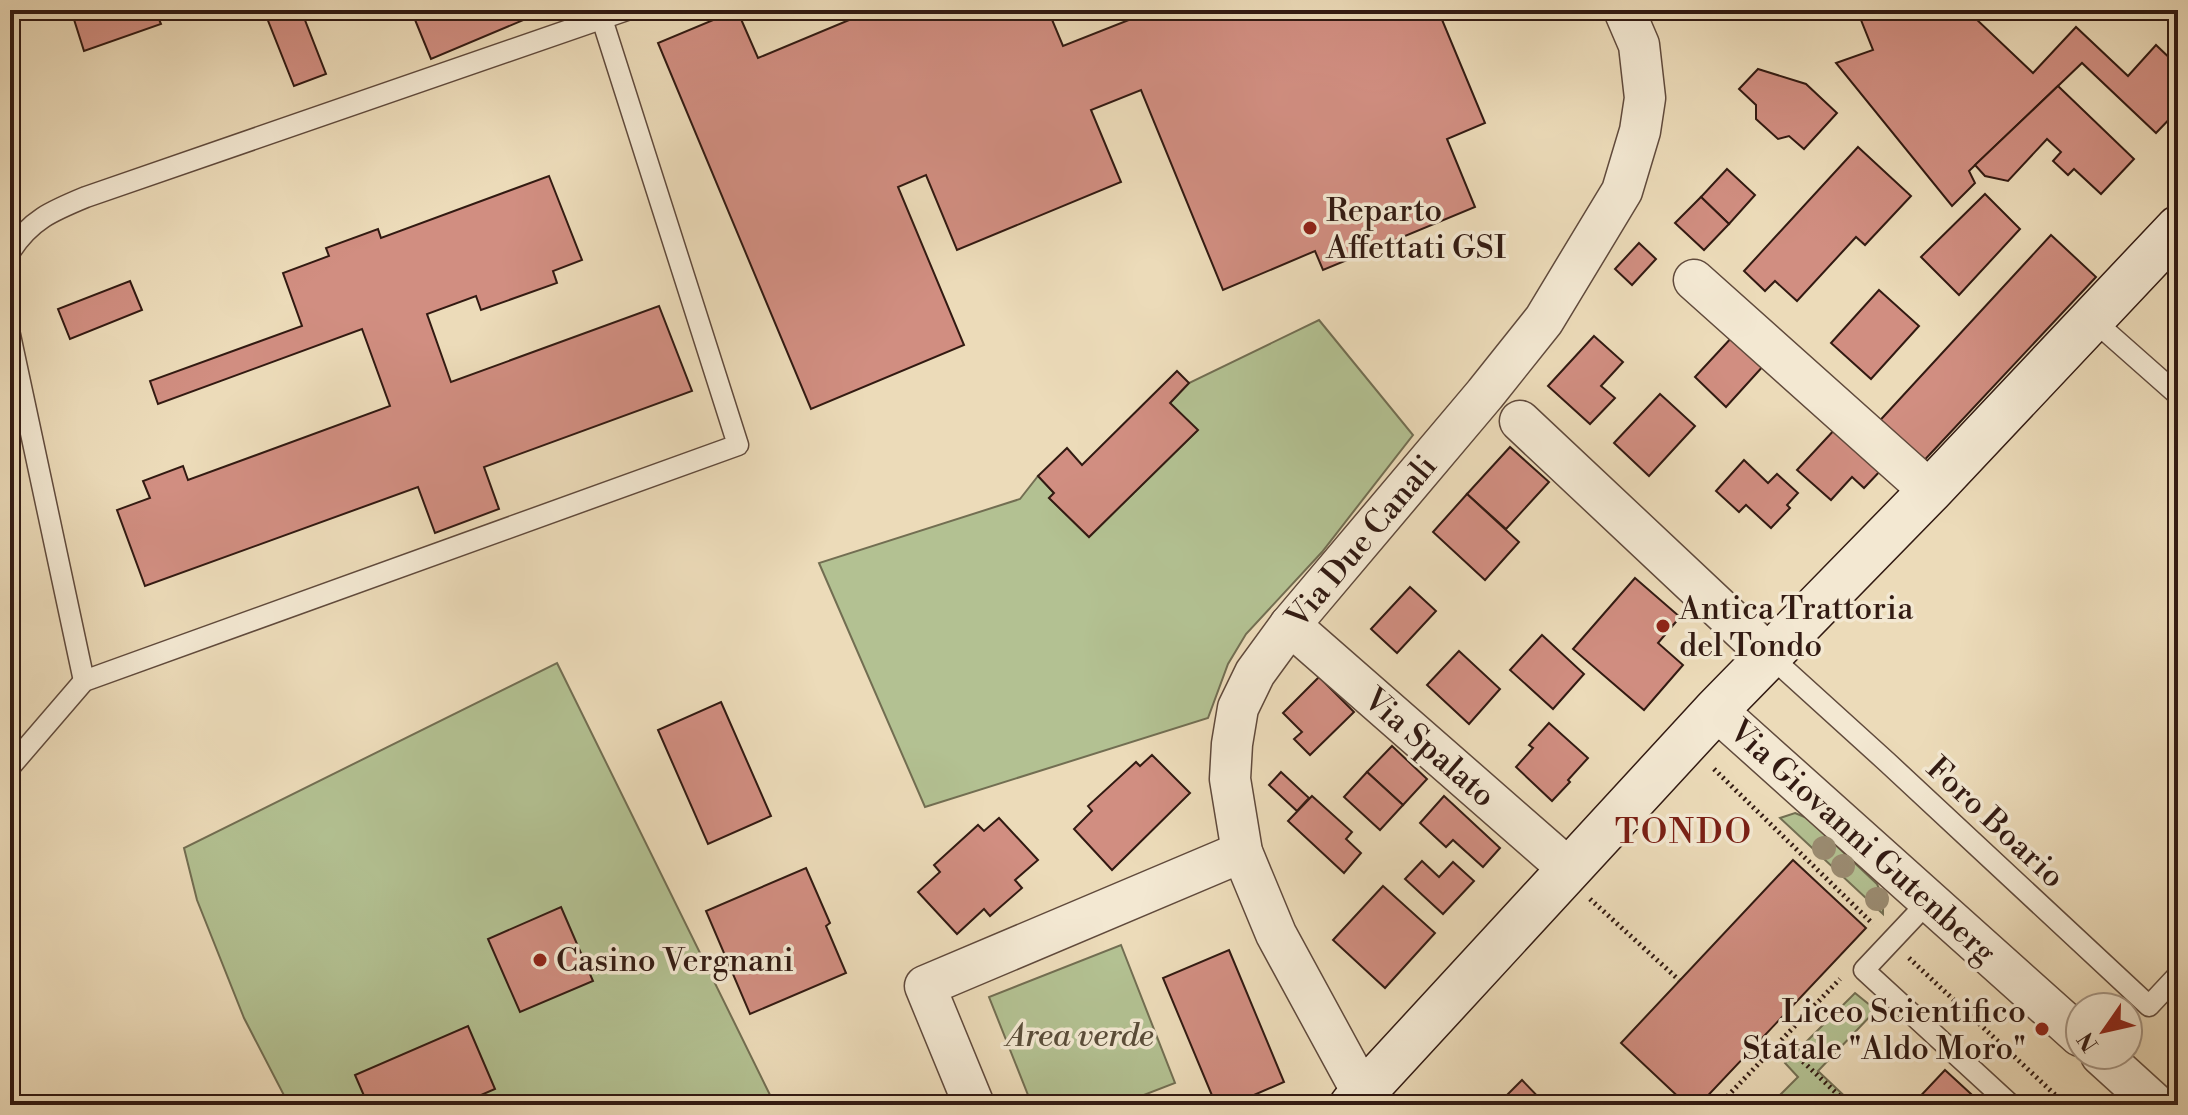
<svg xmlns="http://www.w3.org/2000/svg" width="2188" height="1115" viewBox="0 0 2188 1115" font-family="'Libre Bodoni',serif">
<rect width="100%" height="100%" fill="#ecdbb9"/>
<filter id="stains"><feTurbulence type="fractalNoise" baseFrequency=".0025" numOctaves="4"/><feColorMatrix values="0 0 0 0 .2 0 0 0 0 .09 0 0 0 0 .02 0 0 0 .5 -.17"/></filter>
<radialGradient id="worn" r=".72"><stop offset=".6" stop-color="#630" stop-opacity="0"/><stop offset="1" stop-color="#630" stop-opacity=".3"/></radialGradient>
<g fill="#b3c192" stroke="#726e52" stroke-width="2">
<polygon points="1319,320 1413,435 1322,552 1246,634 1228,664 1208,718 925,807 819,563 1020,499 1038,476 1054,493 1049,498 1089,537 1197,431 1170,403 1189,383"/>
<polygon points="557,663 775,1105 289,1105 244,1018 197,900 184,848"/>
<polygon points="1795,813 1807,818 1877,884 1883,897 1883,914 1780,818"/>
<polygon points="1121,945 1175,1083 1118,1105 1032,1105 989,997"/>
<polygon points="1855,993 1876,1010 1818,1071 1854,1105 1770,1105 1798,1077 1785,1063"/>
</g>
<g fill="#d18e81" stroke="#321a12" stroke-width="2">
<polygon points="71,10 155,10 161,24 84,51"/>
<polygon points="273,10 301,10 326,74 294,86 265,13"/>
<polygon points="411,10 547,10 431,59"/>
<polygon points="737,10 758,58 873,10 1048,10 1063,46 1154,10 1438,10 1485,123 1447,139 1475,207 1323,270 1315,251 1223,290 1141,90 1091,110 1121,182 957,250 926,175 898,187 964,345 811,409 658,43"/>
<polygon points="1857,10 1999,10 1975,18 2033,73 2076,27 2128,76 2156,45 2178,66 2178,76 2175,79 2178,82 2178,110 2156,133 2082,63 1969,171 1975,183 1952,206 1836,63 1873,50"/>
<polygon points="1758,69 1806,84 1837,113 1804,149 1789,136 1778,139 1756,119 1756,105 1739,89"/>
<polygon points="2058,86 2134,159 2101,194 2074,169 2068,175 2053,161 2061,152 2047,139 2008,181 1985,176 1975,165"/>
<polygon points="1858,147 1911,196 1865,245 1856,237 1797,301 1775,281 1765,291 1744,271"/>
<polygon points="1727,169 1755,195 1729,224 1701,197"/>
<polygon points="549,176 582,260 553,271 557,283 481,310 476,296 427,314 451,382 659,306 692,391 484,467 499,509 435,533 418,487 145,586 117,510 150,498 143,481 183,466 188,480 390,406 362,329 158,404 150,381 302,326 283,273 329,256 326,248 378,229 381,238"/>
<polygon points="1985,194 2020,229 1959,295 1921,257"/>
<polygon points="1701,197 1729,224 1704,250 1675,223"/>
<polygon points="2051,235 2096,277 1917,468 1873,428"/>
<polygon points="1639,243 1656,259 1632,285 1615,269"/>
<polygon points="130,281 142,310 70,339 58,309"/>
<polygon points="1879,290 1919,326 1871,379 1831,343"/>
<polygon points="1734,335 1765,364 1726,407 1695,377"/>
<polygon points="1594,336 1623,362 1601,386 1615,398 1590,424 1548,386"/>
<polygon points="1177,371 1189,383 1170,403 1198,430 1089,537 1049,498 1054,493 1038,476 1067,448 1082,465"/>
<polygon points="1660,394 1695,426 1649,476 1614,443"/>
<polygon points="1837,427 1883,468 1864,488 1852,477 1831,500 1797,470"/>
<polygon points="1510,447 1549,482 1506,529 1467,494"/>
<polygon points="1744,460 1768,483 1777,474 1798,493 1787,505 1790,508 1771,528 1746,505 1739,512 1716,491"/>
<polygon points="1467,494 1519,542 1485,580 1433,532"/>
<polygon points="1635,578 1680,617 1658,643 1683,665 1644,710 1573,649"/>
<polygon points="1410,587 1436,611 1397,653 1371,629"/>
<polygon points="1542,635 1584,674 1553,709 1510,670"/>
<polygon points="1459,651 1500,689 1469,724 1427,685"/>
<polygon points="1319,677 1354,712 1310,755 1294,739 1302,732 1283,713"/>
<polygon points="721,702 771,816 708,844 658,730"/>
<polygon points="1549,723 1588,758 1568,780 1570,782 1552,801 1516,767 1533,748 1529,745"/>
<polygon points="1392,746 1427,779 1403,805 1367,772"/>
<polygon points="1152,755 1190,793 1112,870 1074,829 1092,811 1088,806 1136,762 1140,766"/>
<polygon points="1281,772 1309,798 1297,811 1269,785"/>
<polygon points="1367,772 1403,805 1380,830 1344,797"/>
<polygon points="1312,796 1352,832 1346,839 1361,853 1344,873 1288,821"/>
<polygon points="1444,796 1500,848 1483,867 1453,840 1446,847 1420,823"/>
<polygon points="999,818 1038,860 1015,880 1022,888 990,916 984,909 957,934 918,892 940,872 934,865 978,825 984,831"/>
<polygon points="1793,860 1866,928 1699,1105 1687,1105 1621,1043"/>
<polygon points="1422,861 1439,877 1453,862 1474,881 1443,914 1405,879"/>
<polygon points="806,868 830,923 826,926 846,973 750,1014 706,911"/>
<polygon points="1383,886 1435,933 1385,988 1333,940"/>
<polygon points="561,907 593,981 520,1012 488,939"/>
<polygon points="1229,950 1284,1082 1231,1105 1216,1105 1163,978"/>
<polygon points="468,1026 495,1089 458,1105 368,1105 355,1075"/>
<polygon points="1945,1070 1983,1105 1912,1105"/>
<polygon points="1522,1080 1546,1105 1497,1105"/>
</g>
<g fill="none" stroke-linecap="round" stroke-linejoin="round">
<g stroke="#604a3c" stroke-width="23">
<g id="service">
<path d="M10,252c20,-32 42,-41 76,-55l541,-187"/>
<polyline points="2092,319 2178,395"/>
<polyline points="10,335 84,681"/>
<polyline points="1769,655 1888,763 2149,1006 2178,975"/>
<polyline points="10,767 84,681 738,445 602,19"/>
<polyline points="1929,901 1864,970 2011,1105"/>
</g>
</g>
<g stroke="#604a3c" stroke-width="43">
<g id="minor">
<polyline points="1694,280 1930,491"/>
<polyline points="1520,421 1769,655"/>
<polyline points="1290,625 1570,870"/>
<polyline points="1716,710 2080,1036"/>
<polyline points="2101,1055 2156,1105"/>
<polyline points="974,1105 925,986 1242,852"/>
<polyline points="1369,1105 1276,934 1242,852 1230,779 1232,744 1238,708 1255,673 1290,625 1485,394 1544,320 1622,191 1640,131 1645,98 1639,45 1624,10"/>
</g>
</g>
<g stroke="#321a12" stroke-width="47">
<polyline id="secondary" points="1352,1105 1716,710 1930,491 2178,228"/>
</g>
<g stroke="#321a12" stroke-width="5" stroke-dasharray="2 4" stroke-linecap="butt">
<polyline points="1714,769 1873,924"/>
<polyline points="1590,899 1679,980"/>
<polyline points="1909,958 2066,1105"/>
<polyline points="1781,1041 1849,1105"/>
<polyline points="1719,1105 1840,979"/>
</g>
<use href="#service" stroke="#f3e8d2" stroke-width="20"/>
<use href="#minor" stroke="#f3e8d2" stroke-width="40"/>
<use href="#secondary" stroke="#f3e8d2" stroke-width="44"/>
</g>
<g fill="#9b8c72">
<circle cx="1824" cy="848" r="12"/>
<circle cx="1843" cy="866" r="12"/>
<circle cx="1877" cy="899" r="12"/>
</g>
<g fill="#8f2418" stroke="#f3e8d2" stroke-width="3">
<circle cx="1310" cy="228" r="8"/>
<circle cx="1663" cy="626" r="8"/>
<circle cx="540" cy="960" r="8"/>
<circle cx="2042" cy="1029" r="8"/>
</g>
<g text-anchor="middle" stroke-width="7" stroke-linejoin="round" paint-order="stroke">
<g font-size="32" fill="#321a12" stroke="#f3e8d2" text-anchor="start">
<text x="1326" y="221">Reparto<tspan x="1326" dy="37">Affettati GSI</tspan></text>
<text x="1679" y="619">Antica Trattoria<tspan x="1679" dy="37">del Tondo</tspan></text>
<text x="556" y="971">Casino Vergnani</text>
<text x="2026" y="1022" text-anchor="end">Liceo Scientifico<tspan x="2026" dy="37">Statale "Aldo Moro"</tspan></text>
</g>
<g font-size="32" fill="#321a12" stroke="#f3e8d2">
<text transform="translate(1361 541) rotate(-50)" y="11">Via Due Canali</text>
<text transform="translate(1430 747) rotate(41)" y="11">Via Spalato</text>
<text transform="translate(1996 822) rotate(43)" y="11">Foro Boario</text>
<text transform="translate(1863 841) rotate(42)" y="11">Via Giovanni Gutenberg</text>
</g>
<g font-size="32" font-style="italic" fill="#594c38" stroke="#f3e8d2">
<text x="1080" y="1046">Area verde</text>
</g>
<g font-size="34" letter-spacing="2" fill="#7a1f14" stroke="#f3e8d2">
<text x="1684" y="843">TONDO</text>
</g>
</g>
<rect width="2188" height="1115" fill="none" stroke="#ecdbb9" stroke-width="40"/>
<rect x="12" y="12" width="2164" height="1091" fill="none" stroke="#321a12" stroke-width="4"/>
<rect x="20" y="20" width="2148" height="1075" fill="none" stroke="#321a12" stroke-width="2"/>
<g transform="translate(2104 1031) rotate(236)"><circle r="38" fill="#f3e8d2" stroke="#a69685" stroke-width="2"/>
<path d="M0-6L14 30L0 20L-14 30Z" fill="#8f2418"/>
<text y="-12" font-size="22" font-weight="bold" text-anchor="middle" fill="#321a12">N</text>
</g>
<rect width="100%" height="100%" filter="url(#stains)"/>
<rect width="100%" height="100%" fill="url(#worn)"/>
</svg>
